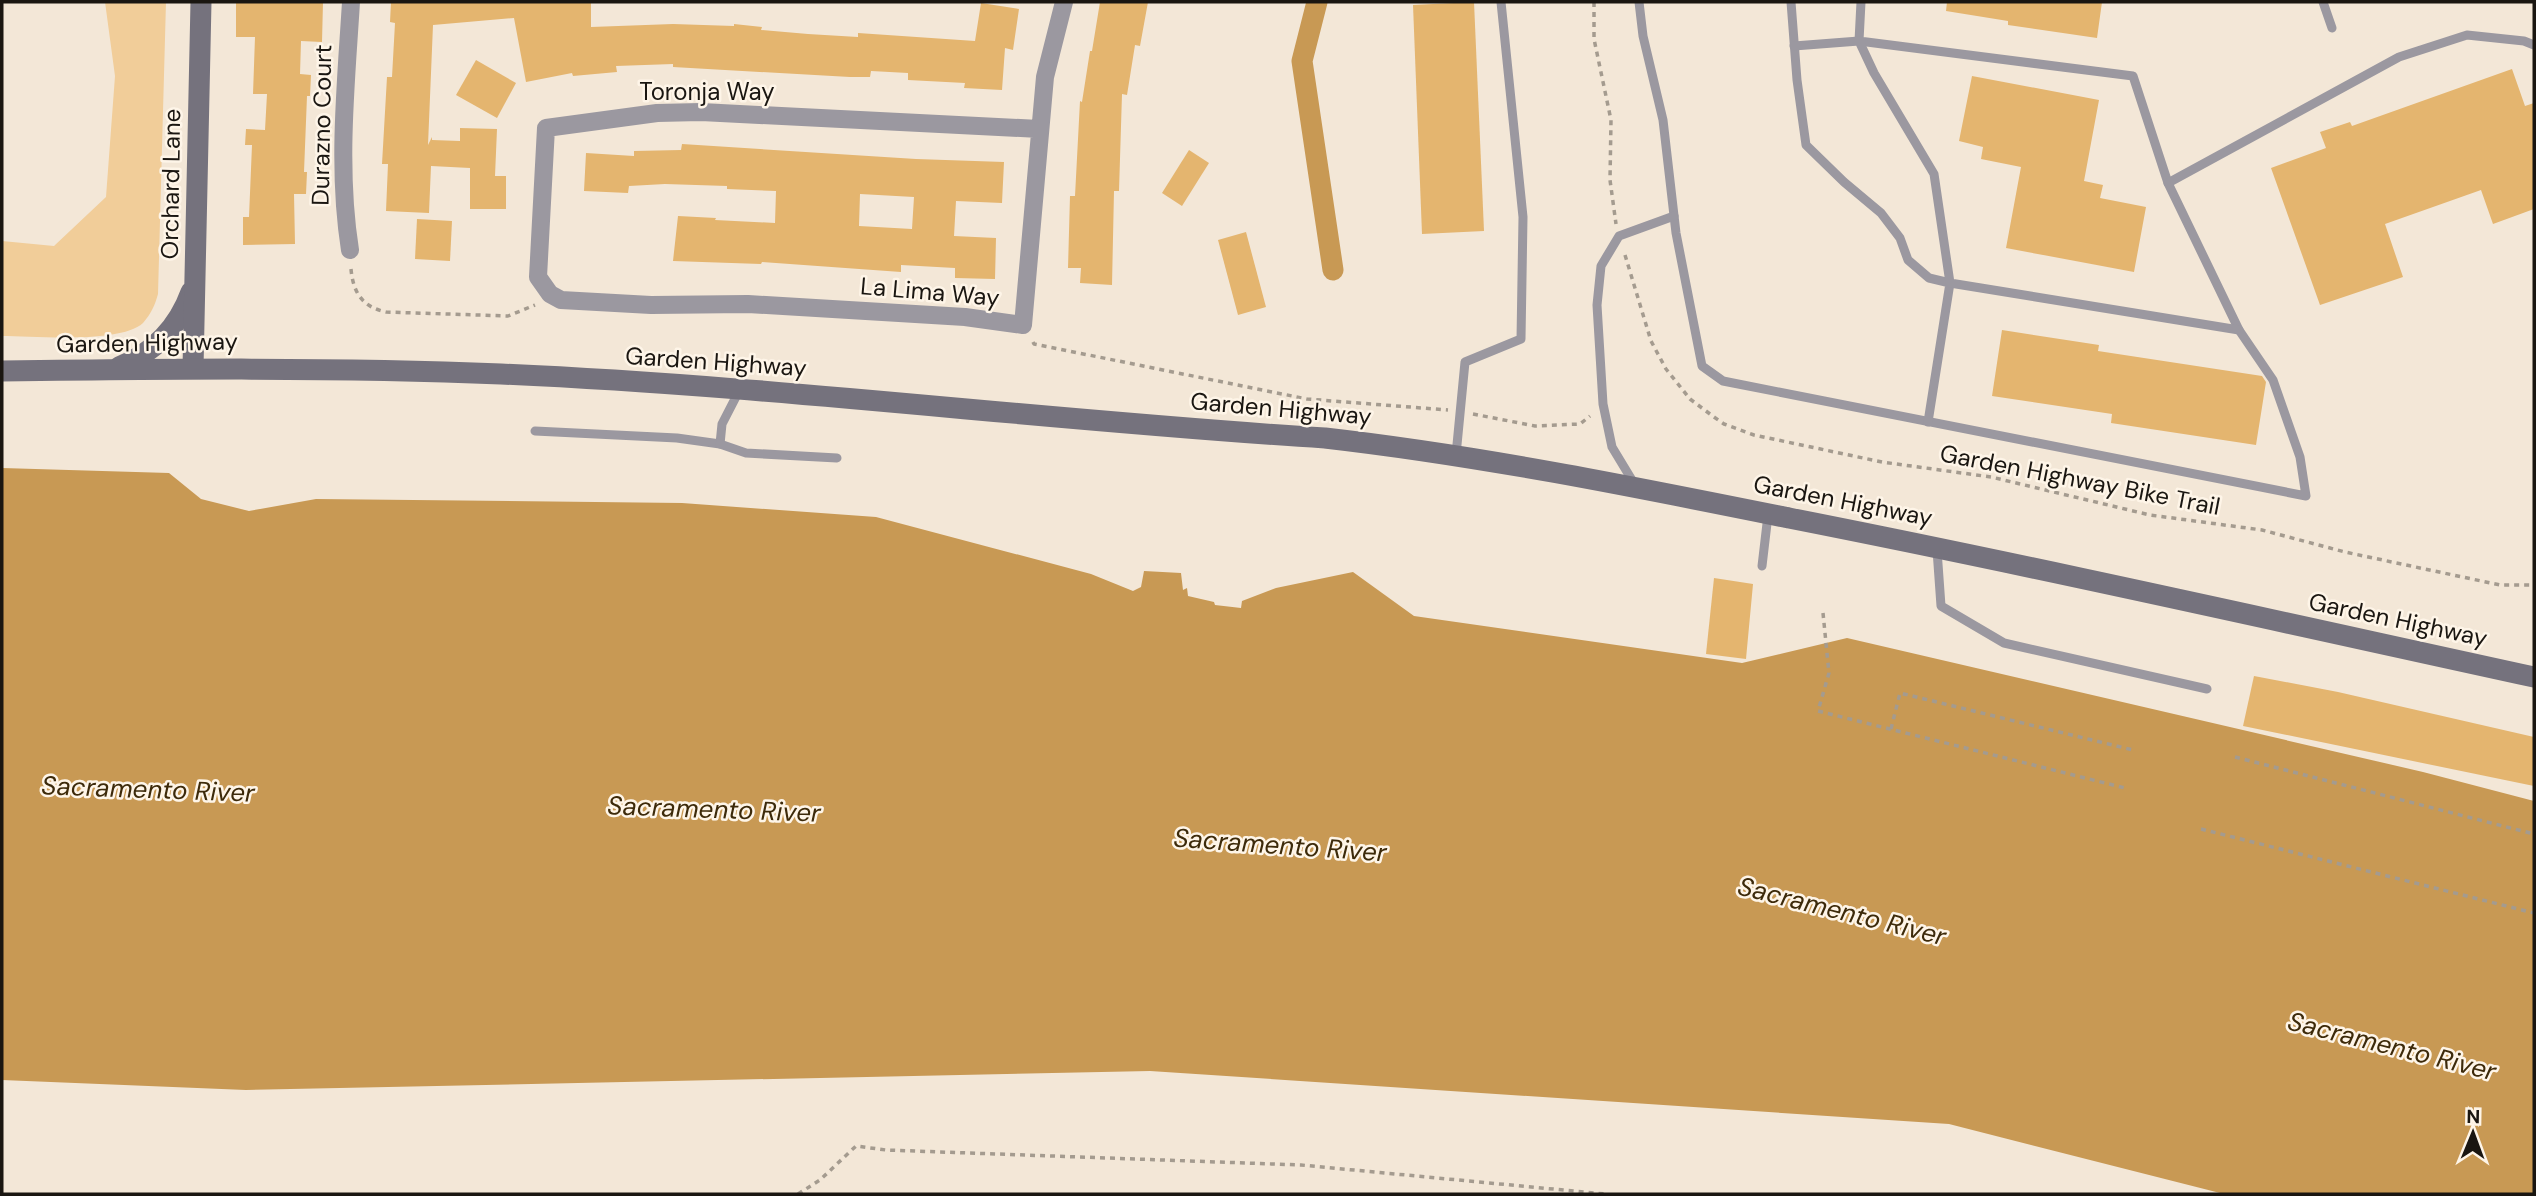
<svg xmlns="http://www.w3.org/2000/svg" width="2536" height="1196" viewBox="0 0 2536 1196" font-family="'DM Sans',sans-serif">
<rect width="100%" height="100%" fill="#f3e7d7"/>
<path fill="#f1cd99" d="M105,2h61l-8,292c-3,11 -7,20 -15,29 -23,21 -109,13 -141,13v-95l52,5 52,-49 9,-121z"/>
<polygon fill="#c89954" points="2,468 169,473 201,499 249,511 316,499 682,503 876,517 1091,574 1133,591 1141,587 1144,571 1181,573 1183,590 1187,588 1188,596 1214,602 1215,605 1241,608 1242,601 1276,588 1353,572 1414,616 1742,663 1847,638 2423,772 2534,801 2534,1194 2224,1194 1949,1124 1150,1071 246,1090 2,1080"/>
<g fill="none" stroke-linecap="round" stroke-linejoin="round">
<polyline stroke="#c89954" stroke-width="21" points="1317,2 1302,61 1333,270"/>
</g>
<g fill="#e4b56f" fill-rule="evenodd">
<polygon points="236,2 323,2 322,42 301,41 300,74 311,75 310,96 307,96 304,172 307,172 306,194 294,194 295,244 243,245 243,217 249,217 252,145 245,145 246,129 265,130 267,94 253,94 255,37 236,37"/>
<polygon points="391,2 591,2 591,27 673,24 734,26 734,24 762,27 761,30 808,34 858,37 858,33 975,41 981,3 1019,9 1013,50 1005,48 1002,90 964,88 965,83 908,80 908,73 871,71 870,77 850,77 673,67 673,64 616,66 617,72 573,76 572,73 526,82 514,18 433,25 428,145 432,137 432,140 460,141 460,128 497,129 495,176 506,176 506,209 470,209 470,168 431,166 429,213 386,211 388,164 382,164 387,77 392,77 395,23 390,22"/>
<polygon points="1100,2 1148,2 1140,46 1135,45 1127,95 1122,94 1119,191 1114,191 1112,285 1080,283 1081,268 1068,268 1070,196 1075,196 1080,101 1082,102 1090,51 1092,51"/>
<polygon points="1474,2 1484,231 1422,234 1413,5"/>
<polygon points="1947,2 2102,2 2097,38 2008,25 2008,21 1946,11"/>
<polygon points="476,60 516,83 497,118 456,95"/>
<polygon points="2512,69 2525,106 2534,103 2534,209 2493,224 2481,190 2385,224 2403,277 2320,305 2271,168 2326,148 2320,132 2350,122 2352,126"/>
<polygon points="1972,76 2099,100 2084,181 2103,185 2100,198 2146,207 2134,272 2006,248 2021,167 1981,159 1983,147 1959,141"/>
<path d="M682,144l234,15 88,3 -2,41 -46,-2 -2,35 42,2 -1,41 -40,-1v-10l-54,-3v7l-139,-10 -1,2 -88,-3 5,-45 38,2 -1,2 60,3 1,-32 -49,-2v-3l-62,-2 -36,2 -1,7 -44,-2 2,-38 48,3v-5l47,-1zM860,194l54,3 -2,32 -53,-3z"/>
<polygon points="1189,150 1209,163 1182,206 1162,193"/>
<polygon points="417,219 452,221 450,261 415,259"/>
<polygon points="1246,232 1266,307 1238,315 1218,240"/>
<polygon points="2002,330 2099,345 2098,351 2262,376 2266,382 2256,445 2111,423 2112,414 1992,396"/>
<polygon points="1714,578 1753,584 1746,659 1706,654"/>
<polygon points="2254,676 2338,692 2534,737 2534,786 2243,726"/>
</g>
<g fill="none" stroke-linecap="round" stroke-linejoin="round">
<g stroke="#a49b8f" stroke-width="3.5" stroke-dasharray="5 5" stroke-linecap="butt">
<polyline points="1594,2 1594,39 1611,120 1610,180 1616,224"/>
<polyline points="1625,255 1651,341 1666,369 1690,399 1714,417 1724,424 1754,435 1882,462 1991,477 2150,515 2262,530 2345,552 2500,585 2534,585"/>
<path d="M351,269c2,23 11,38 35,43l122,4 27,-11"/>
<polyline points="1033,342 1034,344 1307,399 1448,410"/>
<polyline points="1473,414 1535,426 1580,424 1590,416"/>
<polyline points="1823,613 1829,673 1818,711 2125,788"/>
<polyline points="1891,729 1900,693 2133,750"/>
<polyline points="2235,757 2534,834"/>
<polyline points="2201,829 2534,913"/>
<polyline points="798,1194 820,1180 856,1146 886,1150 1301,1165 1605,1194"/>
</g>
<g stroke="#9b98a0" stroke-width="9">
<polyline points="1639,2 1643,36 1663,120 1676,233 1702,366 1723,381 2306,496 2300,457 2273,380 2239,330 2168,183 2133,76 1859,41 1861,2"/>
<polyline points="1791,2 1797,80 1806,145 1844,182 1881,213 1900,238 1908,260 1929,278 1950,283 1928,422"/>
<polyline points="2323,2 2332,28"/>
<polyline points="1794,46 1859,41 1874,73 1934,174 1950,283 2239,330"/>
<polyline points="2168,183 2399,57 2467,35 2524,41 2534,45"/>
<polyline points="535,431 677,438 720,444 722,424 739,391"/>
<polyline points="720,444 746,453 837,458"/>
<polyline points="1456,455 1465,362 1521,339 1523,217 1501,2"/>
<polyline points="1635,485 1612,447 1603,404 1597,305 1601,266 1619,236 1674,216"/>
<polyline points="1937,550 1941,606 2004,643 2207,689"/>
<polyline points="1762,566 1768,515"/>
</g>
<g stroke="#9b98a0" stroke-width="18">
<polyline points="1039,129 701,112 657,113 546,128 538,277 550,294 561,300 651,305 748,304 965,317 1023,325 1045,77 1064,2"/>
<path d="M350,250c-13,-82 -4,-166 1,-248"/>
</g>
<g stroke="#75727d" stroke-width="21">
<path d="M119,367c34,-14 59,-39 72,-75"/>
<polyline points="193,368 201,2"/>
<path d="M2,371c166,-2 333,-4 499,3 276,12 549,47 824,64 157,18 310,49 464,80 249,49 497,105 745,159"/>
</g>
</g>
<g text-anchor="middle" stroke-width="5" stroke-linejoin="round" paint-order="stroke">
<g font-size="24" fill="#1a1611" stroke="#fef5e8">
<text x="707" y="100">Toronja Way</text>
<text transform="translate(322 125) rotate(-89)" y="8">Durazno Court</text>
<text transform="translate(171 184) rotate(-89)" y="8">Orchard Lane</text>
<text transform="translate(930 292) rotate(5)" y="8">La Lima Way</text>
<text transform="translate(147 343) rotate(-1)" y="8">Garden Highway</text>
<text transform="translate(716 362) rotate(4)" y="8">Garden Highway</text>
<text transform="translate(1281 409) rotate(5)" y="8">Garden Highway</text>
<text transform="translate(2080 480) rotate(11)" y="8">Garden Highway Bike Trail</text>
<text transform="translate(1843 501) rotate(11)" y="8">Garden Highway</text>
<text transform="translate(2398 620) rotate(12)" y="8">Garden Highway</text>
</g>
<g font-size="26" font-style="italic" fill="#3d2a0a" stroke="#fef5e8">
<text transform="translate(148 789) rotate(2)" y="9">Sacramento River</text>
<text transform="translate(714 809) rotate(2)" y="9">Sacramento River</text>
<text transform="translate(1280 845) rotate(4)" y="9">Sacramento River</text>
<text transform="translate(1842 911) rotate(14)" y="9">Sacramento River</text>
<text transform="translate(2392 1046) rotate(14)" y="9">Sacramento River</text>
</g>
</g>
<rect width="2536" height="1196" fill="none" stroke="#1a1611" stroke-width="7"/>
<g transform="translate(2473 1133) rotate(1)" stroke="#fef5e8" stroke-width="5" paint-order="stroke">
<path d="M0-5L12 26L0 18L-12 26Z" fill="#1a1611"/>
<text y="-10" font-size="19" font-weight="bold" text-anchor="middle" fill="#1a1611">N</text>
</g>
</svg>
